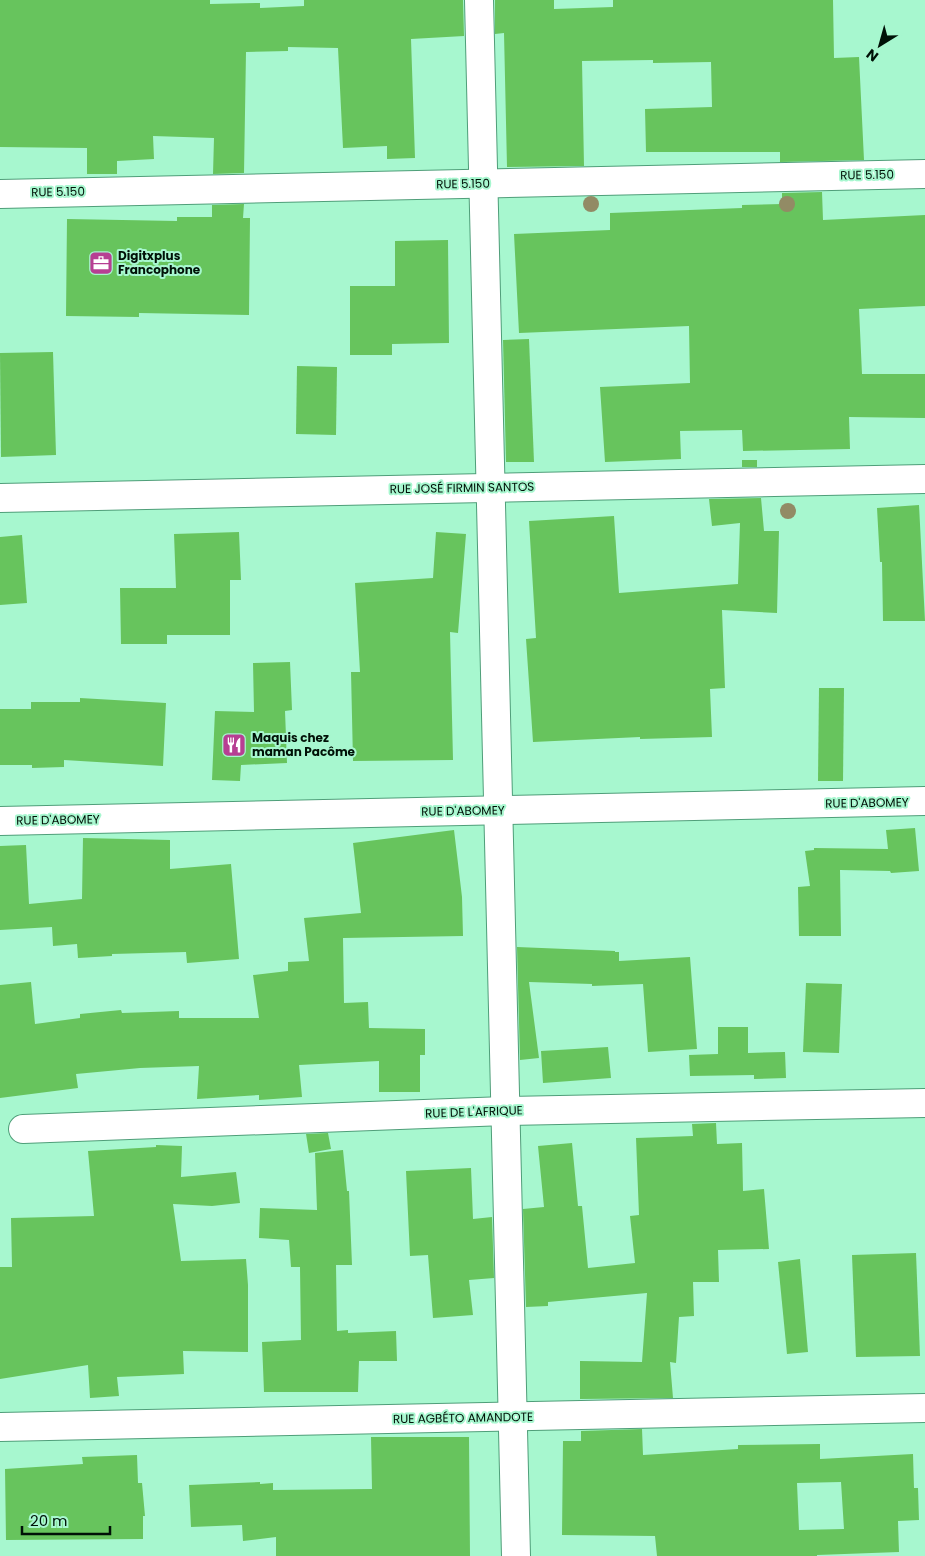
<svg xmlns="http://www.w3.org/2000/svg" width="925" height="1556" viewBox="0 0 925 1556" font-family="Poppins,sans-serif">
<rect width="100%" height="100%" fill="#a7f7cf"/>
<g fill="#67c45d" fill-rule="evenodd">
<polygon points="0,0 210,0 210,4 260,3 260,8 304,6 304,0 463,0 464,36 411,39 415,158 387,159 387,146 343,148 338,48 288,47 288,51 246,52 244,173 213,174 214,138 153,136 154,159 117,161 117,174 87,174 87,148 0,147"/>
<polygon points="495,0 554,0 554,9 613,7 613,0 833,0 834,58 859,57 864,160 780,162 780,152 646,152 645,109 712,107 711,62 653,63 653,60 582,61 584,166 507,167 504,33 495,34"/>
<polygon points="822,192 823,220 925,215 925,306 859,309 862,374 925,374 925,418 849,417 850,449 743,451 742,430 680,431 681,459 605,462 600,387 690,383 689,326 519,333 514,234 610,230 610,213 742,208 742,205 782,204 782,193"/>
<polygon points="244,204 243,218 250,218 249,315 139,313 139,317 66,316 67,219 177,221 177,217 212,217 212,205"/>
<polygon points="448,240 449,343 392,344 392,355 350,355 350,286 395,286 395,241"/>
<polygon points="529,339 534,462 506,462 503,340"/>
<polygon points="53,352 56,455 1,457 0,353"/>
<polygon points="297,366 337,367 336,435 296,434"/>
<rect x="742" y="460" width="15" height="7"/>
<polygon points="761,498 764,531 779,531 777,613 722,610 725,688 710,689 712,737 640,739 640,737 533,742 526,639 536,638 529,521 614,516 619,593 738,584 740,523 712,526 709,499"/>
<polygon points="919,505 925,621 883,621 882,562 880,562 877,508"/>
<polygon points="239,532 241,580 230,580 230,635 167,635 167,644 121,644 120,588 176,588 174,534"/>
<polygon points="436,532 466,534 458,633 450,632 453,760 353,761 351,672 360,672 355,583 433,578"/>
<polygon points="22,535 27,603 0,605 0,537"/>
<polygon points="290,662 292,710 285,711 287,763 241,765 240,781 212,780 215,711 254,712 253,663"/>
<polygon points="819,688 844,688 843,781 818,781"/>
<polygon points="80,698 166,703 163,766 64,760 64,767 32,768 32,765 0,765 0,709 31,709 31,702 80,702"/>
<polygon points="915,828 919,871 891,873 890,871 840,870 841,936 799,936 798,887 810,886 805,851 814,850 814,848 888,849 886,830"/>
<polygon points="454,830 462,897 463,936 343,938 344,1003 368,1002 369,1028 425,1029 425,1055 420,1055 420,1092 379,1092 379,1061 299,1065 302,1097 259,1100 259,1095 197,1099 199,1066 140,1068 76,1074 78,1088 0,1098 0,985 31,982 35,1024 80,1018 80,1014 121,1010 122,1013 179,1011 179,1018 259,1018 253,975 288,971 288,962 309,961 304,918 361,913 353,843"/>
<polygon points="83,838 170,840 170,869 231,864 239,959 187,963 186,952 112,954 112,956 78,958 77,944 53,946 52,927 0,930 0,846 26,845 29,904 82,899"/>
<polygon points="517,947 615,951 615,952 619,952 619,961 690,957 697,1049 648,1052 643,984 592,986 592,984 529,982 539,1058 520,1060"/>
<polygon points="806,983 842,984 839,1053 803,1052"/>
<polygon points="718,1027 748,1027 748,1053 785,1052 786,1078 754,1079 754,1075 690,1076 689,1055 718,1054"/>
<polygon points="608,1047 611,1078 543,1083 541,1051"/>
<polygon points="716,1123 717,1144 742,1143 743,1191 764,1189 769,1249 718,1250 719,1282 693,1282 694,1316 679,1317 676,1363 670,1362 673,1398 580,1399 580,1361 642,1362 647,1293 548,1302 548,1306 526,1307 523,1209 544,1207 538,1146 572,1143 578,1206 582,1206 588,1268 635,1263 630,1216 639,1215 636,1138 693,1136 692,1124"/>
<polygon points="328,1133 331,1149 309,1153 306,1134"/>
<polygon points="156,1145 182,1146 181,1177 236,1172 240,1203 212,1206 173,1204 181,1261 246,1259 248,1285 248,1352 183,1351 184,1374 117,1377 119,1396 90,1398 88,1365 0,1379 0,1267 12,1267 11,1218 94,1216 88,1151 156,1147"/>
<polygon points="343,1150 347,1191 349,1191 352,1265 336,1265 337,1331 348,1330 348,1333 396,1331 397,1361 359,1361 358,1392 264,1392 262,1342 301,1340 300,1267 291,1267 289,1240 259,1238 260,1208 317,1210 315,1153"/>
<polygon points="471,1168 473,1219 492,1217 494,1278 469,1280 473,1315 433,1318 428,1255 410,1256 406,1171"/>
<polygon points="916,1253 920,1356 856,1357 852,1255"/>
<polygon points="800,1259 808,1352 787,1354 778,1262"/>
<path d="M642,1429l1,26 95,-6v-4l82,-1v15l93,-5 1,34h4l1,32 -21,1 1,31 -82,3v1h-160l-2,-20 -93,-1 1,-94h18v-10zM841,1482l3,47 -45,1 -2,-47z"/>
<polygon points="371,1437 469,1437 470,1556 276,1556 276,1537 243,1541 242,1525 191,1527 189,1485 260,1482 260,1484 273,1483 273,1490 372,1489"/>
<polygon points="137,1455 138,1483 142,1483 145,1516 143,1516 143,1539 6,1540 5,1469 83,1464 82,1457"/>
</g>
<g fill="none" stroke-linecap="round" stroke-linejoin="round">
<g stroke="#4f9e79" stroke-width="30">
<g id="minor">
<polyline points="479,0 516,1556"/>
<polyline points="0,194 925,174"/>
<polyline points="0,498 925,479"/>
<polyline points="0,821 925,801"/>
<polyline points="23,1129 505,1111 925,1103"/>
<polyline points="0,1427 925,1408"/>
</g>
</g>
<use href="#minor" stroke="#fff" stroke-width="28"/>
</g>
<g fill="#928b65">
<circle cx="591" cy="204" r="8"/>
<circle cx="787" cy="204" r="8"/>
<circle cx="788" cy="511" r="8"/>
</g>
<defs>
<g id="office-square" transform="scale(1.25)"><rect x="-9" y="-9" width="18" height="18" rx="4" fill="#b73f93" stroke="#a7f7cf"/><path d="M-6-3h4V-5.5h4V-3h4V5H-6ZM-1-4.5V-3h2v-1.5ZM-6 0V1H6V0Z" fill="#fff"/></g>
<g id="restaurant-square" transform="scale(1.25)"><rect x="-9" y="-9" width="18" height="18" rx="4" fill="#b73f93" stroke="#a7f7cf"/><path d="M-5-6h1v4h1v-4h1v4h1v-4h1v5L-1.5 .5V6h-2V.5L-5-1ZM5-6V6H3V1.5H1.5Q1.5-4 5-6Z" fill="#fff"/></g>
</defs>
<g fill-rule="evenodd">
<use href="#office-square" x="101" y="263"/>
<use href="#restaurant-square" x="234" y="745"/>
</g>
<g text-anchor="middle" stroke-width="4" stroke-linejoin="round" paint-order="stroke">
<g font-size="12" fill="#001107" stroke="#a7f7cf">
<text transform="translate(867 175) rotate(-1)" y="4">RUE 5.150</text>
<text transform="translate(463 184) rotate(-1)" y="4">RUE 5.150</text>
<text transform="translate(58 192) rotate(-1)" y="4">RUE 5.150</text>
<text transform="translate(462 488) rotate(-1)" y="4">RUE JOSÉ FIRMIN SANTOS</text>
<text transform="translate(867 803) rotate(-1)" y="4">RUE D'ABOMEY</text>
<text transform="translate(463 811) rotate(-1)" y="4">RUE D'ABOMEY</text>
<text transform="translate(58 820) rotate(-1)" y="4">RUE D'ABOMEY</text>
<text transform="translate(474 1112) rotate(-2)" y="4">RUE DE L'AFRIQUE</text>
<text transform="translate(463 1418) rotate(-1)" y="4">RUE AGBÉTO AMANDOTE</text>
</g>
<g font-size="12" font-weight="bold" fill="#001107" stroke="#a7f7cf" text-anchor="start">
<text x="118" y="260">Digitxplus<tspan x="118" dy="14">Francophone</tspan></text>
<text x="252" y="742">Maquis chez<tspan x="252" dy="14">maman Pacôme</tspan></text>
</g>
</g>
<g transform="translate(880 45) rotate(217)" stroke="#a7f7cf" stroke-width="4" paint-order="stroke">
<path d="M0-4L9 19L0 12L-9 19Z" fill="#001107"/>
<text y="-8" font-size="14" font-weight="bold" text-anchor="middle" fill="#001107">N</text>
</g>
<path d="M22 1526v8h88v-8" fill="none" stroke="#001107" stroke-width="2.5"/>
<text x="30" y="1526" font-size="15" fill="#001107" stroke="#a7f7cf" stroke-width="4" paint-order="stroke">20 m</text>
</svg>
